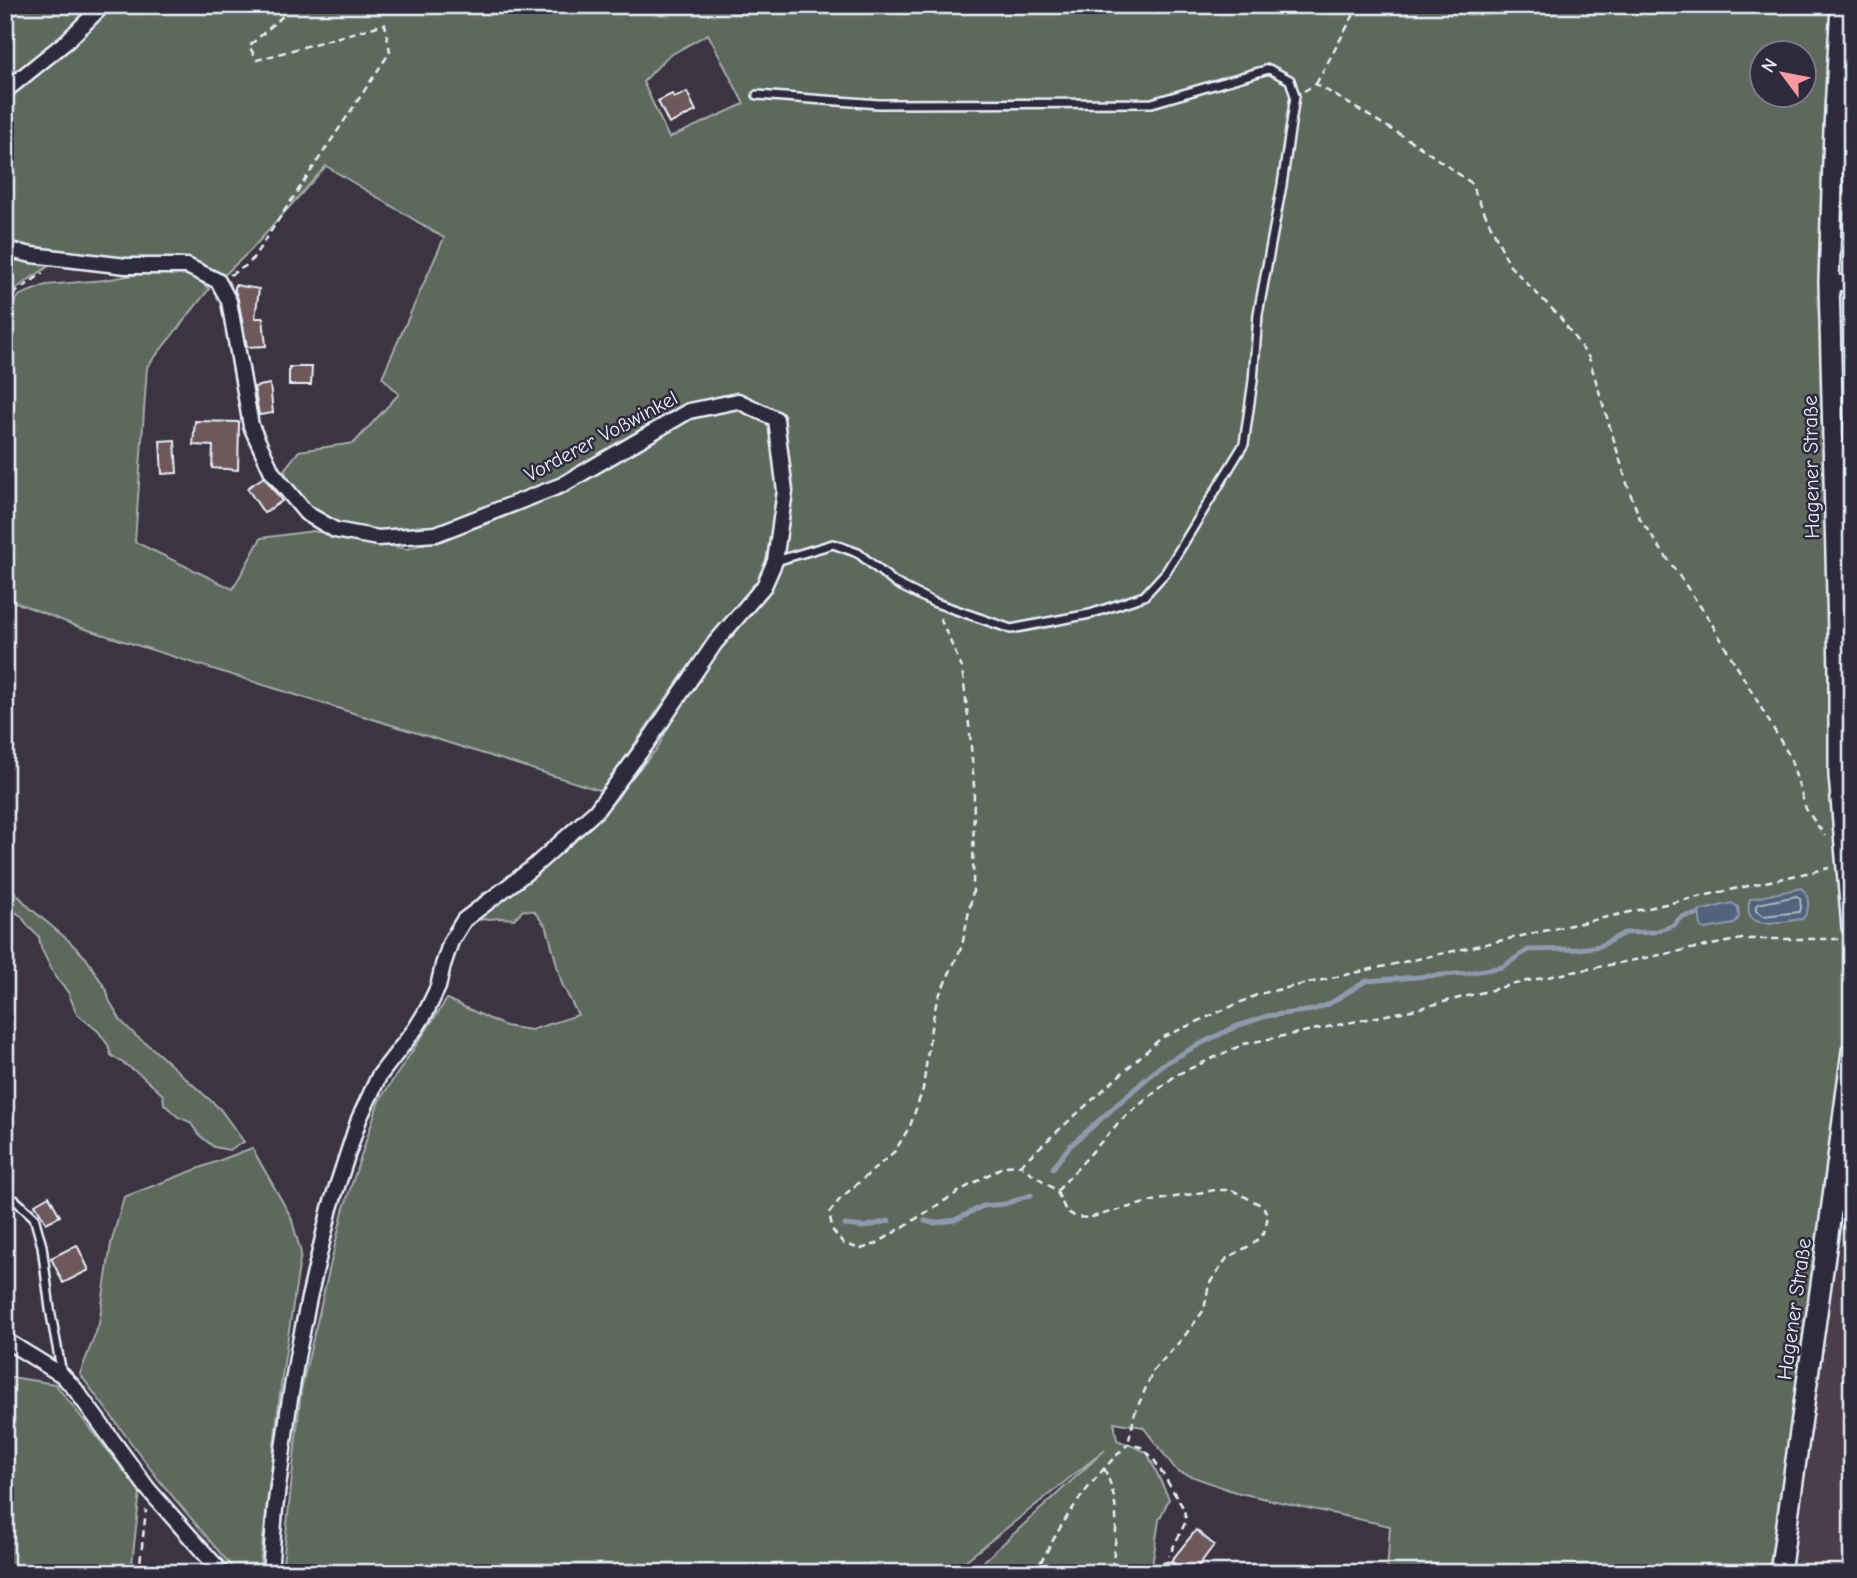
<svg xmlns="http://www.w3.org/2000/svg" width="1857" height="1578" viewBox="0 0 1857 1578" font-family="'Comic Neue',sans-serif">
<rect width="100%" height="100%" fill="#3c3343"/>
<filter id="ink" filterUnits="userSpaceOnUse"><feTurbulence type="fractalNoise" baseFrequency=".0143" numOctaves="2"/><feDisplacementMap in="SourceGraphic" scale="14" xChannelSelector="R" yChannelSelector="G"/><feConvolveMatrix kernelMatrix="1 2 1 2 8 2 1 2 1" color-interpolation-filters="sRGB"/></filter>
<g filter="url(#ink)">
<polygon fill="#4b3e4a" points="1852,1190 1852,1573 1793,1573 1832,1293"/>
<g fill="#5e675b" stroke="#a3acaa" stroke-width="2" fill-rule="evenodd">
<polygon points="5,5 99,5 5,88"/>
<path d="M106,5h1735l-9,163 20,759v124l-76,522h-389l3,-47 -155,-34 -58,-21 -34,-44 -29,-5 3,18 30,12 22,47 -10,21 -8,53h-180l134,-123 -155,123h-668l19,-183 42,-179 36,-110 68,-102 58,27 26,4 47,-15 -16,-31 -15,-56 -13,-17 -11,-1 -9,9 -13,-1 -24,2 -3,-17 9,-10 24,3 11,-11 17,-10 53,-45 29,-31 11,-17 29,-33 27,-51 75,-111 -6,-1 -68,85 -83,120 -523,-164 -74,-29v-285l15,-18 26,-10 58,-5 42,-7h45l18,16 -62,78 -12,175 98,47 28,-51 52,-7 94,18 83,-26 81,-35 119,-71 49,-10 33,18 -34,-25 -50,10 -127,72 -127,47 -56,6 -41,-8 -38,-25 -15,-32 15,-19 55,-8 45,-49 -17,-17 62,-139 -118,-72 -75,84 -33,31 -35,-16 -178,-17v-155zM708,34l36,70 -75,34 -26,-56 24,-25zM1762,52h42v42h-42z"/>
<polygon points="5,250 59,259 10,293 5,300"/>
<polygon points="5,882 30,908 68,940 86,958 107,991 109,1000 121,1021 136,1036 152,1048 220,1109 244,1142 229,1150 214,1147 199,1135 190,1122 178,1117 164,1104 163,1095 141,1075 111,1055 108,1045 98,1031 77,1014 68,992 56,978 41,948 39,937 29,927 21,916 5,905"/>
<polygon points="252,1148 291,1217 301,1253 283,1369 259,1573 237,1573 158,1479 80,1374 99,1324 111,1244 124,1197"/>
<polygon points="5,1376 55,1384 140,1491 131,1573 22,1573 5,1569"/>
</g>
<g fill="#51627b" stroke="#8d9bad" stroke-width="2">
<path d="M1801,888c9,7 10,23 1,31 -19,2 -62,15 -52,-20z"/>
<polygon points="1732,903 1738,907 1739,917 1734,924 1705,929 1701,927 1699,911"/>
</g>
<g fill="none" stroke-linecap="round" stroke-linejoin="round">
<polygon stroke="#acb8c6" stroke-width="2" points="1797,896 1800,898 1801,909 1799,912 1763,916 1756,911 1756,906 1758,904"/>
<g stroke="#8d9bad" stroke-width="5">
<polyline points="1053,1168 1069,1147 1162,1065 1198,1045 1237,1026 1267,1016 1313,1010 1329,1004 1366,981 1468,973 1502,967 1528,950 1579,949 1600,946 1624,933 1654,932 1669,927 1674,925 1681,917 1698,914"/>
<polyline points="925,1221 934,1223 955,1220 983,1206 1005,1204 1031,1195"/>
<polyline points="845,1225 864,1227 889,1221"/>
</g>
</g>
<g fill="#6e595b" stroke="#e8f1f8" stroke-width="2">
<polygon points="687,92 696,111 669,124 658,101 672,94 674,98"/>
<polygon points="235,285 259,289 255,318 263,318 266,346 247,347 238,299 235,291"/>
<polygon points="289,367 312,367 311,385 289,385"/>
<polygon points="270,384 273,413 259,415 254,387"/>
<polygon points="195,421 239,422 238,470 212,468 213,446 193,445"/>
<polygon points="175,440 177,473 162,474 160,441"/>
<polygon points="264,477 282,501 264,513 247,488"/>
<polygon points="49,1196 60,1216 46,1223 35,1204"/>
<polygon points="77,1245 89,1270 63,1283 51,1258"/>
<polygon points="1196,1530 1214,1545 1193,1573 1185,1573 1171,1561"/>
</g>
<g fill="none" stroke-linecap="round" stroke-linejoin="round">
<g stroke="#e8f1f8" stroke-width="12">
<g id="service">
<polyline points="757,95 879,104 1152,103 1269,69 1290,80 1295,96 1282,185 1258,314 1253,381 1244,444 1166,572 1144,596 1090,614 1011,629 933,602 895,583 858,553 833,544 776,561"/>
<polyline points="15,1200 34,1217 42,1246 50,1309 62,1374"/>
</g>
</g>
<g stroke="#e8f1f8" stroke-width="19">
<g id="minor">
<polyline points="5,91 67,41 103,5"/>
<polyline points="5,249 32,255 126,266 187,266 218,281 229,301 251,426 272,472 306,513 335,530 378,538 436,534 562,485 689,411 738,401 776,419 785,491 775,561 764,586 715,643 647,743 596,811 531,869 464,920 451,941 443,965 438,987 427,1010 416,1028 379,1076 359,1119 330,1208 309,1298 297,1357 289,1405 275,1509 270,1573"/>
<polyline points="1829,282 1852,284"/>
<polyline points="5,1340 62,1375 75,1389 148,1489 222,1573"/>
<polyline points="1168,1570 1171,1573"/>
</g>
</g>
<g stroke="#e8f1f8" stroke-width="24">
<g id="secondary">
<polyline points="1841,5 1834,129 1829,282 1839,671 1839,775 1852,927"/>
<polyline points="1780,1573 1828,1235 1852,1051"/>
</g>
</g>
<g stroke="#e8f1f8" stroke-width="2.5" stroke-dasharray="7 5" stroke-linecap="butt">
<polyline points="1316,84 1359,5"/>
<polyline points="1304,91 1316,84 1416,144 1470,182 1510,266 1559,316 1589,358 1629,490 1640,519 1709,619 1790,757 1806,809 1825,836"/>
<polyline points="230,275 249,264 390,52 385,24 257,60 249,46 284,15 287,5"/>
<polyline points="5,304 11,296 43,273"/>
<polyline points="940,618 962,668 970,733 974,786 973,891 962,946 937,1000 931,1028 923,1089 910,1126 895,1151 841,1198 829,1213 833,1231 844,1244 861,1249 876,1244 963,1189 1004,1166 1020,1165 1057,1191 1120,1121 1176,1075 1244,1044 1416,1009 1527,981 1742,939 1838,939"/>
<polyline points="1020,1165 1161,1038 1259,994 1829,868"/>
<polyline points="1057,1192 1066,1211 1076,1217 1088,1218 1153,1201 1215,1190 1232,1190 1263,1206 1268,1216 1264,1233 1253,1244 1227,1258 1209,1284 1204,1310 1183,1338 1153,1371 1135,1413 1128,1444"/>
<path d="M1104,1468c17,36 13,67 7,105"/>
<polyline points="139,1573 146,1510"/>
<path d="M1034,1573c11,-17 20,-36 31,-53 18,-28 39,-53 63,-76l13,3 12,11 31,51 2,12 -17,35"/>
</g>
<use href="#service" stroke="#2f2a3d" stroke-width="7"/>
<use href="#minor" stroke="#2f2a3d" stroke-width="14"/>
<use href="#secondary" stroke="#2f2a3d" stroke-width="19"/>
</g>
</g>
<g text-anchor="middle" stroke-width="5" stroke-linejoin="round" paint-order="stroke">
<g font-size="21" fill="#e8f1f8" stroke="#2f2a3d">
<text transform="translate(601 436) rotate(-28)" y="7">Vorderer Voßwinkel</text>
<text transform="translate(1811 467) rotate(-91)" y="7">Hagener Straße</text>
<text transform="translate(1794 1309) rotate(-82)" y="7">Hagener Straße</text>
</g>
</g>
<rect width="1857" height="1578" fill="none" stroke="#2f2a3d" stroke-width="28"/>
<rect x="14" y="14" width="1829" height="1550" fill="none" stroke="#e8f1f8" stroke-width="2.5" filter="url(#ink)"/>
<g transform="translate(1783 74) rotate(302)"><circle r="33" fill="#2f2a3d" stroke="#797a88" stroke-width="2"/>
<path d="M0-5L12 26L0 18L-12 26Z" fill="#ff9aa2"/>
<text y="-10" font-size="19" font-weight="bold" text-anchor="middle" fill="#e8f1f8">N</text>
</g>
</svg>
